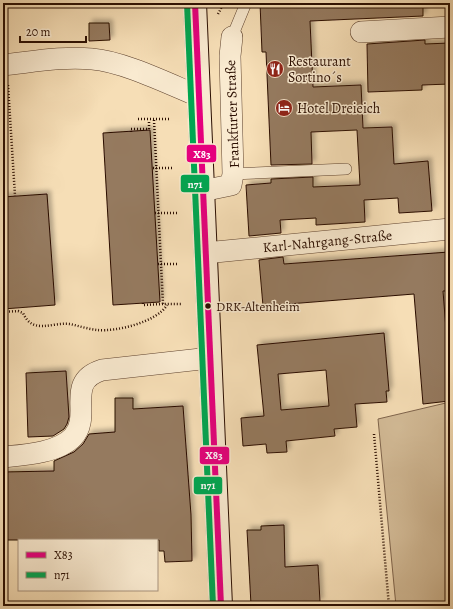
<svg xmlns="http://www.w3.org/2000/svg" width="453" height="609" viewBox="0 0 453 609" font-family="Alegreya,serif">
<defs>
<filter id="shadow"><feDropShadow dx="3.5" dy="-3.5" stdDeviation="2" flood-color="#0004"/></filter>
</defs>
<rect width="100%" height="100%" fill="#f6deb6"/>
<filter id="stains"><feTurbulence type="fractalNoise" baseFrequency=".005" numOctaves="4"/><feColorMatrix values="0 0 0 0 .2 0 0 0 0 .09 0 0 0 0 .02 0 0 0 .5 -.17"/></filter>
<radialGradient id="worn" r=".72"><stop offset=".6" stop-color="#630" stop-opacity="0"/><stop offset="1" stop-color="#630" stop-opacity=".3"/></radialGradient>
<polygon fill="#d3bb97" stroke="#7f644c" points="450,402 450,606 396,606 378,419"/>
<g fill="#957a5f" stroke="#2b0e01" fill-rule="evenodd" filter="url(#shadow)">
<polygon points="260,3 423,3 423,16 310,21 313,87 361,85 363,128 392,127 394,164 428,161 432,211 399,213 398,198 364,200 365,222 316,225 316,218 280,220 281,233 249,236 246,185 271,183 271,179 313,177 313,187 360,185 357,130 311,132 312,164 271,165 266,52 262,52"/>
<polygon points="89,23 109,23 110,40 89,41"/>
<polygon points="425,40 425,44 450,43 450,84 422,85 422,90 368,92 367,44"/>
<polygon points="150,130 160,302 113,305 103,133"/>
<polygon points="47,194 55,305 3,309 3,197"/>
<polygon points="449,252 450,291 443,291 447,342 450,341 450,374 446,374 449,401 423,404 414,294 263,306 259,260 283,257 284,264"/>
<path d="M384,333l5,58h-3l1,11 -32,2 2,23 -23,2 1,7 -49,5 1,11 -20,1 -1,-9 -23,2 -2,-28 23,-2 -7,-71zM326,370l3,36 -48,4 -3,-36z"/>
<polygon points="66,371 69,417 67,424 64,429 53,436 28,437 26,373"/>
<polygon points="115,398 133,398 133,409 183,406 191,515 192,561 165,562 164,551 159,551 159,540 3,540 3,472 54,471 54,461 74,452 83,444 89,434 115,432"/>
<polygon points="284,525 285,567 318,565 320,602 251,605 247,530 261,530 261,526"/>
</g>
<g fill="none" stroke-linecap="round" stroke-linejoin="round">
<g stroke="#5e422e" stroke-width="12">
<g id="lane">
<polyline points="232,37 246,3"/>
<polyline points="233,174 346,169"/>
</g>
</g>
<g stroke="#5e422e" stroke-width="22">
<g id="street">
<polyline points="361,32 450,27"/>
<path d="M3,65c29,-3 60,-9 89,-6 30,2 77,25 106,37"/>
<polyline points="202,191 231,185 233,174 230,56 232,37"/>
<path id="s1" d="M205,253l245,-24"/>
<path d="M3,457c21,-2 55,-4 70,-20 20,-22 -9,-55 29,-67l108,-12"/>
</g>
</g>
<g stroke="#2b0e01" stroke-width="24">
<polyline id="secondary" points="195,3 221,606"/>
</g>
<g stroke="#2b0e01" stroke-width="2.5" stroke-dasharray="1 2" stroke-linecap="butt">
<polyline points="218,14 224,3"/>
<polyline points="8,85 15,196"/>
<polyline points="138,119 171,119"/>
<polyline points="154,120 163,304 182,304"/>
<polyline points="131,132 131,129 149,129 149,120"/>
<polyline points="153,168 174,168"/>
<polyline points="155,213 177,213"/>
<polyline points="158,264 179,264"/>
<polyline points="143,303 143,305 163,304"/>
<path d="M3,312l15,-1 5,2c10,22 28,9 47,11 9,2 18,5 27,6 19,2 60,-8 70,-25"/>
<polyline points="374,434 389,606"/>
</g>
<use href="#lane" stroke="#f9ead0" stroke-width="11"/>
<use href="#street" stroke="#f9ead0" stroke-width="21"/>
<use href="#secondary" stroke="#f9ead0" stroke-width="22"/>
<g stroke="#f9ead0" stroke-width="9">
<polyline id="bus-1" points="195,3 221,606"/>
</g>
<g stroke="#f9ead0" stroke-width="9">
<polyline id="bus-2" points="187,3 213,606"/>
</g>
<use href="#bus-1" stroke="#e5007d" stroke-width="6"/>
<use href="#bus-2" stroke="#00a651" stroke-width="6"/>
</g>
<defs>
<g id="restaurant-disc" transform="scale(0.9)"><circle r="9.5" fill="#8f2418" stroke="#f9ead0"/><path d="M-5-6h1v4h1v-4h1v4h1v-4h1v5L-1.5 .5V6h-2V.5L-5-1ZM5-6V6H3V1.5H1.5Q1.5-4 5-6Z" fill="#fff"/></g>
<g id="hotel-disc" transform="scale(0.9)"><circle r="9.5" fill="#8f2418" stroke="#f9ead0"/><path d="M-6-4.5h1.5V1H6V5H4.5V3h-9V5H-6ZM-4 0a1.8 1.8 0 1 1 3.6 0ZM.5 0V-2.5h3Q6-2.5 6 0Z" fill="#fff"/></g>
</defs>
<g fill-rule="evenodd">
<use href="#restaurant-disc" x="275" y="69"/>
<use href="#hotel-disc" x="284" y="108"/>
</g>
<circle fill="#2b0e01" stroke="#f9ead0" stroke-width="1.5" cx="208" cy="306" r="3.5"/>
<g text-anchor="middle" stroke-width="3" stroke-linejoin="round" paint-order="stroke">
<g font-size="13" fill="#2b0e01" stroke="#f9ead0" text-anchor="start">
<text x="216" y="311">DRK-Altenheim</text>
</g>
<g font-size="14" fill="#2b0e01" stroke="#f9ead0" text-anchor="start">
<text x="288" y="66">Restaurant<tspan x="288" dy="16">Sortino´s</tspan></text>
<text x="297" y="113">Hotel Dreieich</text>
</g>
<g font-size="14" fill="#2b0e01" stroke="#f9ead0">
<text transform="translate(232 114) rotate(-92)" y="5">Frankfurter Straße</text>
<text dy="5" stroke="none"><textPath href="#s1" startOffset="123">Karl-Nahrgang-Straße</textPath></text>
</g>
</g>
<g stroke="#f9ead0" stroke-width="1.5">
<rect x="186" y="144" width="31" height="19" rx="4" fill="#e5007d"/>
<rect x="180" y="174" width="30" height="19" rx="4" fill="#00a651"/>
<rect x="199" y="446" width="31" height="19" rx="4" fill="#e5007d"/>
<rect x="193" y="476" width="30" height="19" rx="4" fill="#00a651"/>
</g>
<g font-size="11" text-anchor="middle" font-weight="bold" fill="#fff">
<text x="202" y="158">X83</text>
<text x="195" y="188">n71</text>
<text x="214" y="459">X83</text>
<text x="208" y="489">n71</text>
</g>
<rect width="453" height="609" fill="none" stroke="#f6deb6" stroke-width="16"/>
<rect x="4" y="4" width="445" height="601" fill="none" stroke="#2b0e01" stroke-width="2"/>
<rect x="8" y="8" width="437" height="593" fill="none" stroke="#2b0e01"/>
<rect x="18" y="539" width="140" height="52" fill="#f9ead0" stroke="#a7927d"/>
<rect x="26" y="552" width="20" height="6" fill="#e5007d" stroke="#a7927d"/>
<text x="54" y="559" font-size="12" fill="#2b0e01">X83</text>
<rect x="26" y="572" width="20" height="6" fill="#00a651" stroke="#a7927d"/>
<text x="54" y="579" font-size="12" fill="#2b0e01">n71</text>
<path d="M20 36v6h66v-6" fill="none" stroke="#2b0e01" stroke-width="2"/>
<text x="26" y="36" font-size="12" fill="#2b0e01" stroke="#f9ead0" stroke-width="3" paint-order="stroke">20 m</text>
<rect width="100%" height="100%" filter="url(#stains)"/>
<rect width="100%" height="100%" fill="url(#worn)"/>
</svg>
